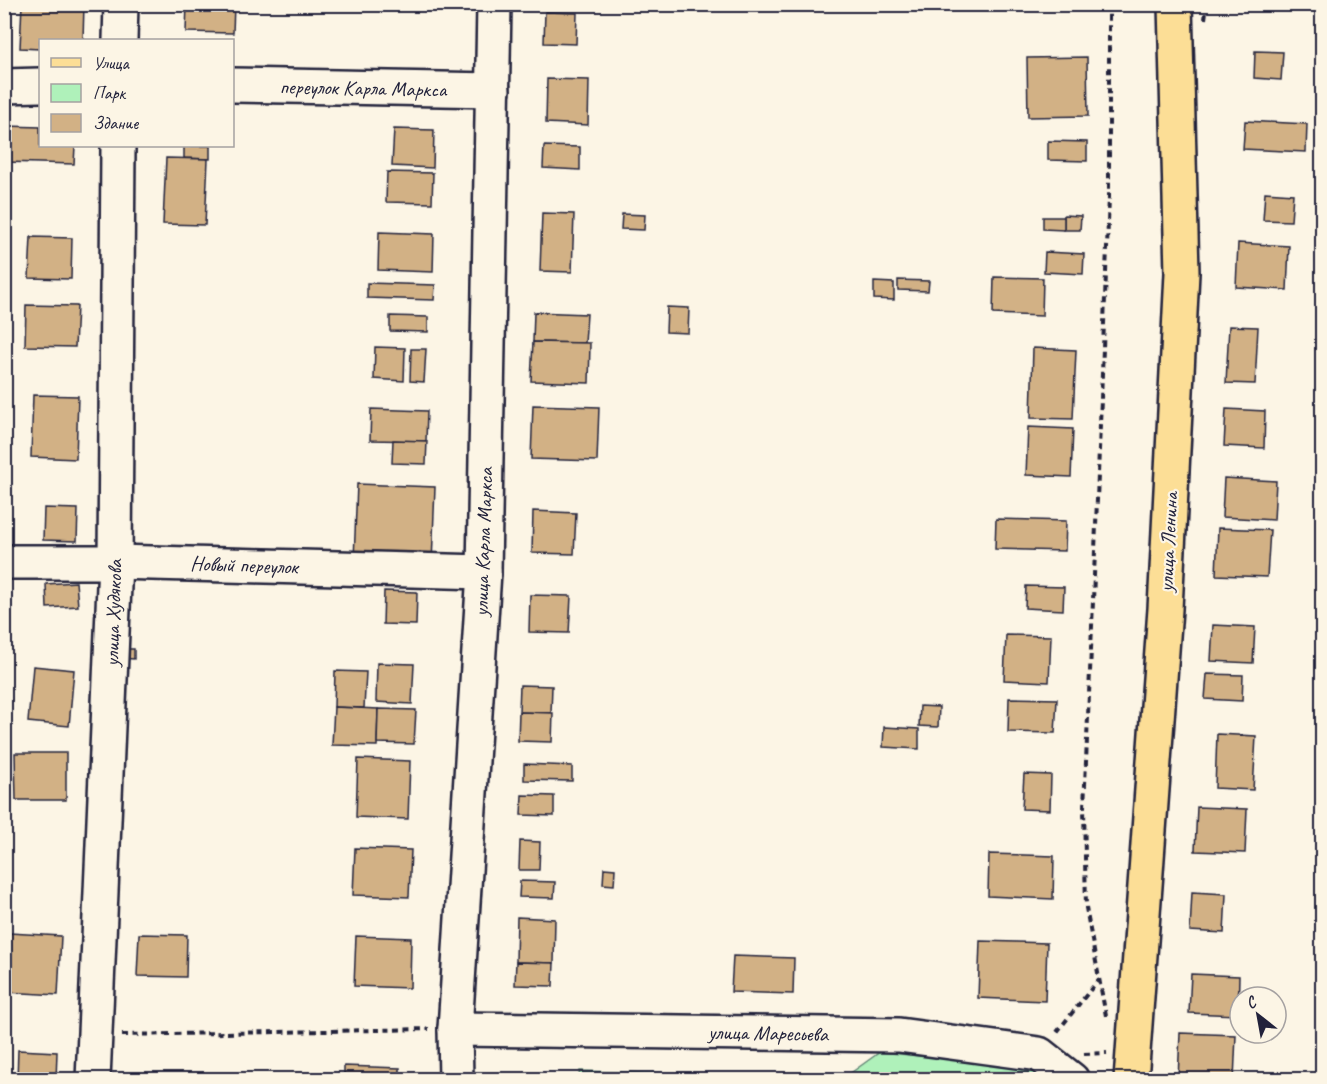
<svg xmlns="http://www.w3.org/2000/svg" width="1327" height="1084" viewBox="0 0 1327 1084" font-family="Caveat,sans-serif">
<rect width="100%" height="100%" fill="#fcf5e5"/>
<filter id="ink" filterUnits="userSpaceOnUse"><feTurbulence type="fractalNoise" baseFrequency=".0167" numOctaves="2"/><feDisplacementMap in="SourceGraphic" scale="12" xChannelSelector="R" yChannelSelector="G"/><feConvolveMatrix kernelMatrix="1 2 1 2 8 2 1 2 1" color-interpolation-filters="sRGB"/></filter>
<g filter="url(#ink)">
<g fill="#aff1ba" stroke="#688a7a" stroke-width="1.5">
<polygon points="880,1052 1030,1067 1047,1080 841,1080"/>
<polygon points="580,1071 711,1075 710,1079 578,1079"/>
</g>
<g fill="#d2b185" stroke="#22223b" stroke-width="1.5">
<polygon points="22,4 84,4 83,40 40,40 40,49 20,48"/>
<polygon points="187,4 234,4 233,33 186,32"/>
<polygon points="545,12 577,13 576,44 544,43"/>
<polygon points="1255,51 1283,52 1281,80 1254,78"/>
<polygon points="1087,57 1088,116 1028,117 1027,58"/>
<polygon points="547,79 589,80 588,125 546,123"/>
<polygon points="1245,121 1307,124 1306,152 1243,149"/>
<polygon points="6,126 40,127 40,146 75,146 74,164 5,162"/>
<polygon points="394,129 434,130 433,168 392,166"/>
<polygon points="1048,141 1087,142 1087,161 1048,160"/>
<polygon points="184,146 210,146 210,159 184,158"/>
<polygon points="544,146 580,147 580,170 543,168"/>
<polygon points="166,158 208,159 205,225 163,224"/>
<polygon points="387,172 433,173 432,203 386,202"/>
<polygon points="1265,192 1293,194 1291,221 1263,220"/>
<polygon points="542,213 574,214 572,272 540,271"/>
<polygon points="622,214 645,215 644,230 621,229"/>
<polygon points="1064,215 1081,216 1080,230 1064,230"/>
<polygon points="1043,217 1064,217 1064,230 1043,229"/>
<polygon points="379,232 434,234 433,272 378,270"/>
<polygon points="31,237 72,238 71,279 29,278"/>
<polygon points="1238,243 1289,246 1287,290 1236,287"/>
<polygon points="1045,252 1084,254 1083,274 1044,272"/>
<polygon points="994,277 1043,278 1042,316 993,314"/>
<polygon points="898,280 929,281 928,291 898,290"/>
<polygon points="874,282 894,283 894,300 874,299"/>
<polygon points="367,283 435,285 434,300 367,298"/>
<polygon points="26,305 77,306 75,347 25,346"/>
<polygon points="667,307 689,308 688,333 666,332"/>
<polygon points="534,312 587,314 585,343 533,342"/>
<polygon points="390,316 428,317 428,332 390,331"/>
<polygon points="1229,326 1258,327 1255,384 1226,383"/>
<polygon points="533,342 590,343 589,383 531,381"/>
<polygon points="375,347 405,348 404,381 374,379"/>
<polygon points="1033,348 1076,350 1073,419 1031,418"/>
<polygon points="411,349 426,349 424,382 410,381"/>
<polygon points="33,395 78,396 76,459 31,457"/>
<polygon points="533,405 599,407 597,461 531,459"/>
<polygon points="371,409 427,411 426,441 370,440"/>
<polygon points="1226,409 1265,411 1264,448 1224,446"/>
<polygon points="1028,427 1073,429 1071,477 1026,475"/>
<polygon points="393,440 427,441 426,464 392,463"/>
<polygon points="1224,478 1276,481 1274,520 1222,517"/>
<polygon points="357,484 435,487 432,563 354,560"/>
<polygon points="44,508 78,509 77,541 43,540"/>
<polygon points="533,511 576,513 574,554 532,553"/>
<polygon points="996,519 1066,521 1065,551 995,549"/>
<polygon points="1218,528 1270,530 1267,577 1216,575"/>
<polygon points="76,582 78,606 47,608 46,584"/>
<polygon points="1026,586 1064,587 1063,610 1025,608"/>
<polygon points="384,591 417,592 416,625 383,624"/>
<polygon points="530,595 571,596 569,633 529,632"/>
<polygon points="1213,625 1255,627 1253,663 1211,661"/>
<polygon points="1006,635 1051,636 1049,682 1004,680"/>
<polygon points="120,649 134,649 134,659 120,658"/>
<polygon points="377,663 414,664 412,704 376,702"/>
<polygon points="33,666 74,670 69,726 28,722"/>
<polygon points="335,671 366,672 364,708 334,707"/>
<polygon points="1207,674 1243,675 1242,701 1205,699"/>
<polygon points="520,685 552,686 551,713 519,712"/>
<polygon points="1009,698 1057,699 1055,733 1008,732"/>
<polygon points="920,706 939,707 938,727 919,726"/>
<polygon points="334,707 378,709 377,746 332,745"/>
<polygon points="378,709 416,710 414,744 377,743"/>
<polygon points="519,712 553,713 552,742 518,741"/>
<polygon points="884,727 919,729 919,749 883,747"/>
<polygon points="1217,734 1256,736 1253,790 1215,788"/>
<polygon points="15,753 66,753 66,800 16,800"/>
<polygon points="358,759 410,761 408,819 356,817"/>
<polygon points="524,764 572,766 572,781 524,780"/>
<polygon points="1024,774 1051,775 1050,810 1022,809"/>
<polygon points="522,795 554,796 554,816 521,815"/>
<polygon points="1197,807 1247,809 1245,853 1195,851"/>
<polygon points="520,841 540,842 539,870 519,870"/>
<polygon points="355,848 411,850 409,897 353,895"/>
<polygon points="989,854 1054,856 1053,899 988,896"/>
<polygon points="604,868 615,869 614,885 603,884"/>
<polygon points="520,881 555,882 554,898 519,897"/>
<polygon points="1192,892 1226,894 1224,933 1190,931"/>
<polygon points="517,917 555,919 554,963 516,962"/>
<polygon points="9,933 61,936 58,995 6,992"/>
<polygon points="139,934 187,935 186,977 137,976"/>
<polygon points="356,936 411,938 410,988 354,986"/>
<polygon points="980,941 1047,943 1045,1001 978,998"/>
<polygon points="733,956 794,958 793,994 731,992"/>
<polygon points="516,962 554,963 553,986 515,985"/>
<polygon points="1191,974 1239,976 1238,1015 1189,1013"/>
<polygon points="1180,1033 1236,1035 1234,1080 1178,1080"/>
<polygon points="18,1050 57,1052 56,1080 17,1080"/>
<polygon points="344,1066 400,1068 400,1080 344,1080"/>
</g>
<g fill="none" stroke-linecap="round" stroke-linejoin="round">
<g stroke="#22223b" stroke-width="38">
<g id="minor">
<polyline points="120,40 121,4"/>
<polyline points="232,85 493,90"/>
<polyline points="4,86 40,85"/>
<polyline points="4,562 115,562 484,572"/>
<polyline points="455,1029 899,1035 1039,1054 1072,1080"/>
<polyline points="93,1080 115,562 118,146"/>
<polyline points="456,1080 455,1029 484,572 494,4"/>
</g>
</g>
<g stroke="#22223b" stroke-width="38">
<polyline id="major" points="1131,1080 1165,609 1182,273 1175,4"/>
</g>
<g stroke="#22223b" stroke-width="4" stroke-dasharray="6 4.5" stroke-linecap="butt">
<polyline points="1205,19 1207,4"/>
<polyline points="1106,1016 1086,908 1084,807 1092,626 1109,197 1109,4"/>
<polyline points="1057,1032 1099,979"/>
<polyline points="122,1035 429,1029"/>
<polyline points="1084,1054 1107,1053"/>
</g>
<use href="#minor" stroke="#fcf5e5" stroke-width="33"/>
<use href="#major" stroke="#fcde96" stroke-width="33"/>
</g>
</g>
<g text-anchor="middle" stroke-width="4.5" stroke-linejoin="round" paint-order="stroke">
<g font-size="21" fill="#22223b" stroke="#fcf5e5">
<text transform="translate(363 88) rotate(1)" y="7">переулок Карла Маркса</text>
<text transform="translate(483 542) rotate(-88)" y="7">улица Карла Маркса</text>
<text transform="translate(1168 542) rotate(-87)" y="7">улица Ленина</text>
<text transform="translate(244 565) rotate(2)" y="7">Новый переулок</text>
<text transform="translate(113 613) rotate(-88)" y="7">улица Худякова</text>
<text transform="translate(768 1033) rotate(1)" y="7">улица Маресьева</text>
</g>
</g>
<rect width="1327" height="1084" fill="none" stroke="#fcf5e5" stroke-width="24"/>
<rect x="12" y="12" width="1303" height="1060" fill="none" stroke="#22223b" stroke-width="2" filter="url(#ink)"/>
<rect x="39" y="39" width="195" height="108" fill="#fcf5e5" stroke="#a5a1a1" stroke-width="1.5"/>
<rect x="51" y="58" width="30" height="9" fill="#fcde96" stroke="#a5a1a1" stroke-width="1.5"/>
<text x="93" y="69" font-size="18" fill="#22223b">Улица</text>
<rect x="51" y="84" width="30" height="18" fill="#aff1ba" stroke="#a5a1a1" stroke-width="1.5"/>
<text x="93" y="99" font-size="18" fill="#22223b">Парк</text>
<rect x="51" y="114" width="30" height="18" fill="#d2b185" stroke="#a5a1a1" stroke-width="1.5"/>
<text x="93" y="129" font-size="18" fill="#22223b">Здание</text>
<g transform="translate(1258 1015) rotate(329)"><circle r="28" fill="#fcf5e5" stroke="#a5a1a1" stroke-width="1.5"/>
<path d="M0-4.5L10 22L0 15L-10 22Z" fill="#22223b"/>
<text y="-9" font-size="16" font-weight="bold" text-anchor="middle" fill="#22223b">С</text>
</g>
</svg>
